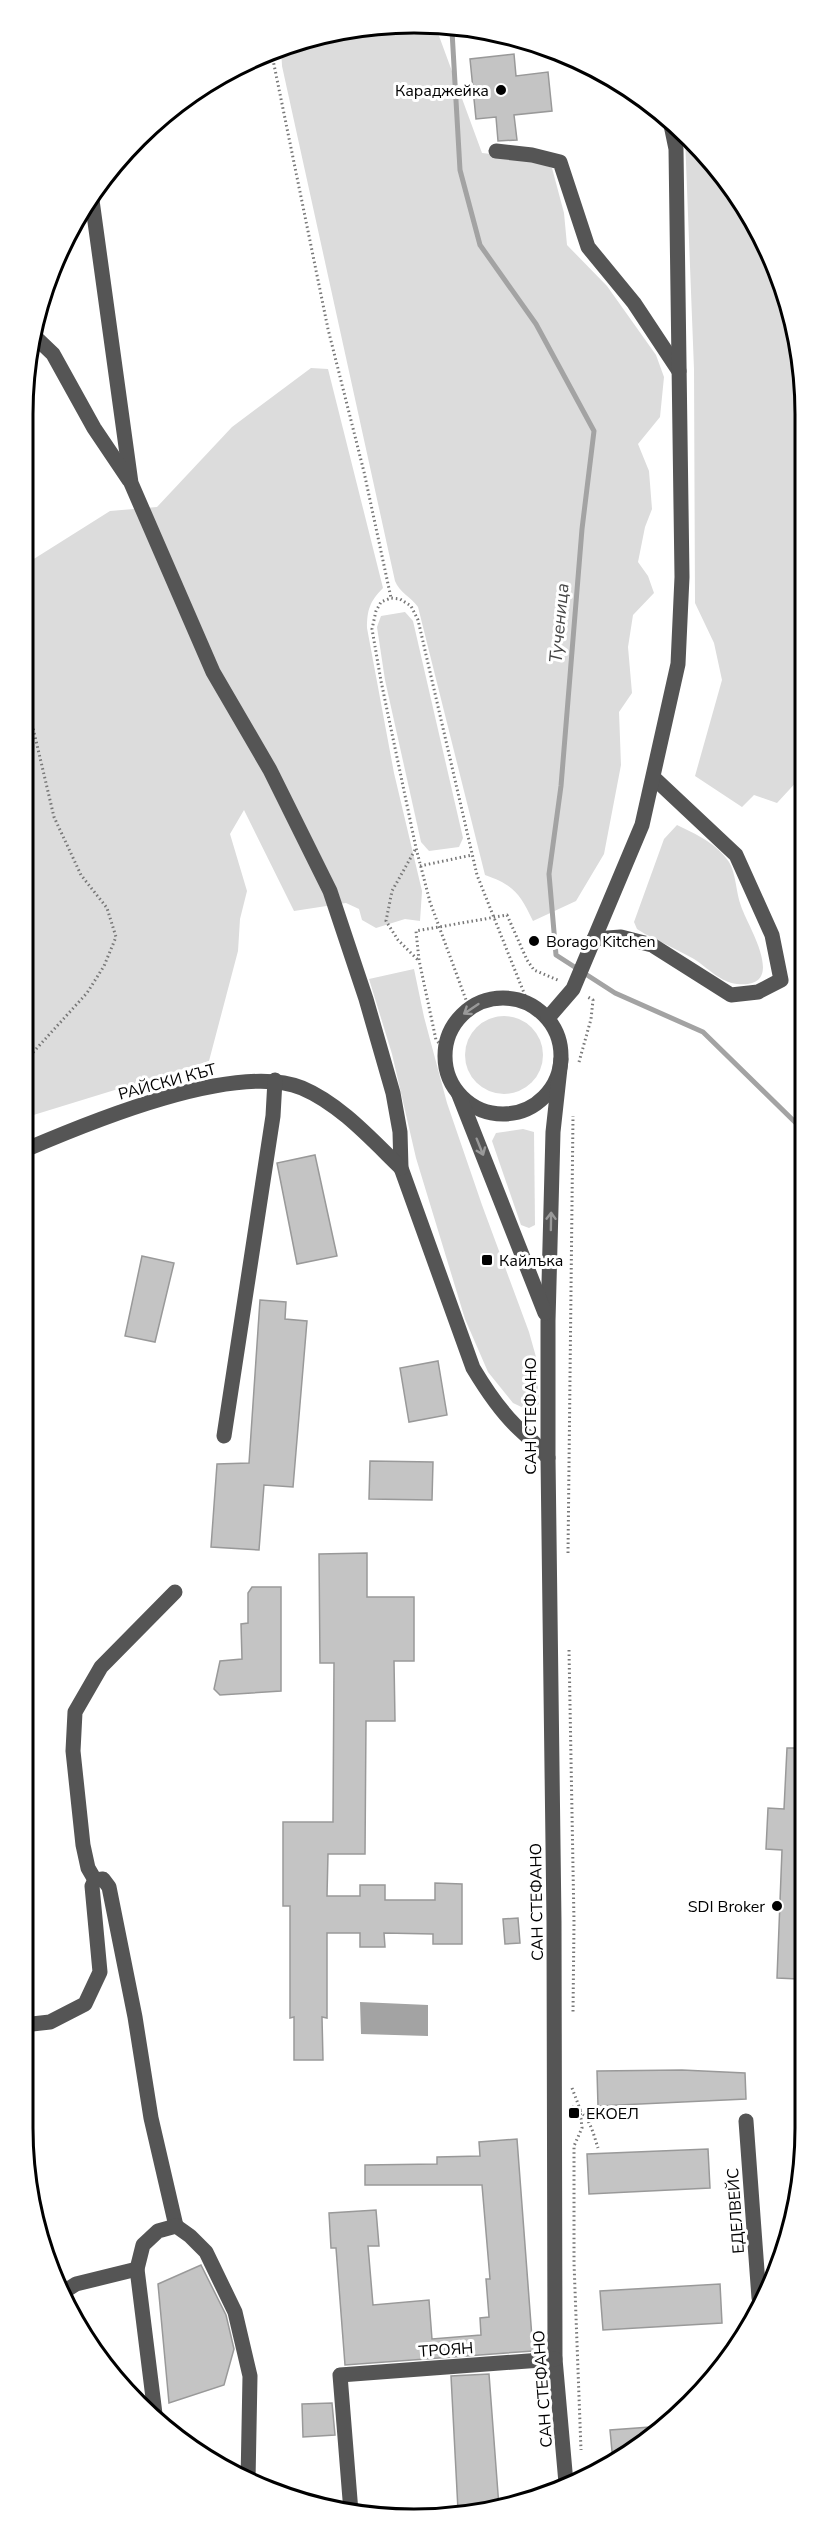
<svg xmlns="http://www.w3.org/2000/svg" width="828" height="2542" viewBox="0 0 828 2542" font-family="'Nunito Sans',sans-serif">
<rect width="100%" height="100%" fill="#fff"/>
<g fill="#dcdcdc">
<path d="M414,23l21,2 47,128 45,5 25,10 12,45 3,32 40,41 49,69 8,22 -4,40 -22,27 11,27 3,38 -7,18 -7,35 10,14 6,17 -21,22 -5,32 4,46 -13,19 2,53 -17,89 -28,47 -43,20c-13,-27 -19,-36 -48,-46l-67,-268c-7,-10 -19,-15 -23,-26l-113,-515 -1,-19 57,-17z"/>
<polygon points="685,137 708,156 765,241 802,363 801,777 777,803 754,795 742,807 695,776 722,680 714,643 695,603 694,369"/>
<path d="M311,368l17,1 55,219c-13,13 -16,22 -16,40l27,145 28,118 -2,30 -15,-2 -29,9 -14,-8 -3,-11 -13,-6 -52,8 -50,-101 -14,24 17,57 -7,28 -2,32 -29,110 -182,56 2,-555 81,-51 47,-4 75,-80z"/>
<polygon points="405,612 413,621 463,838 459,847 429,851 421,842 385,680 377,627 381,616"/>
<path d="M677,825c19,9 39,18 52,37 7,11 7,31 12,44 7,21 48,83 -4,78 -17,-2 -29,-16 -43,-25 -16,-9 -33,-17 -49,-25l-8,-5 -3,-7 30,-83z"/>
<polygon points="414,969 424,1017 447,1103 482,1205 529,1332 536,1357 539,1404 530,1411 513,1403 488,1372 465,1319 416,1158 392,1054 369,979"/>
<circle cx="504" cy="1055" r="39"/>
<polygon points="523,1129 534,1132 535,1225 529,1228 521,1225 492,1141 496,1133"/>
</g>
<polygon fill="#a3a3a3" points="360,2002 428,2005 428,2036 361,2034"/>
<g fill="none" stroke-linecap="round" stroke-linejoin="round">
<polyline stroke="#a3a3a3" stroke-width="5" points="449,26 452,31 460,170 480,245 536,324 594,431 582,529 561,786 549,874 556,955 615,993 703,1032 800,1127"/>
</g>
<g fill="#c4c4c4" stroke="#999" stroke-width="1.5">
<polygon points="514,54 516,76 548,72 552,111 514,115 517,140 498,141 496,117 476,119 470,59"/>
<polygon points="315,1155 337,1256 297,1264 277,1163"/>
<polygon points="142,1256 174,1263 155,1342 125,1336"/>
<polygon points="260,1300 286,1302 285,1319 307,1321 293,1487 264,1485 259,1550 211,1547 217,1464 249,1463"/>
<polygon points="438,1361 447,1415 409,1422 400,1368"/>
<polygon points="370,1461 433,1462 432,1500 369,1499"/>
<polygon points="367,1553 367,1597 414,1597 414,1661 394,1661 395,1721 366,1721 365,1854 328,1854 327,1896 360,1896 360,1885 385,1885 385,1900 435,1900 435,1883 462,1884 462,1944 433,1944 433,1934 384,1933 385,1947 360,1947 360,1933 327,1933 327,2018 322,2017 323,2060 294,2060 294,2017 290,2018 290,1906 283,1906 283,1822 333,1822 334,1663 320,1663 319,1554"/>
<polygon points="252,1587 281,1587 281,1691 220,1695 214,1689 220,1661 242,1659 241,1624 248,1623 248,1593"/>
<polygon points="787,1748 799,1748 798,1979 777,1978 782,1850 766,1849 768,1808 784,1809"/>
<polygon points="518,1918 520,1943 505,1944 503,1919"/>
<polygon points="682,2070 745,2073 746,2099 598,2106 597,2071"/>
<polygon points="517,2139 533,2351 345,2365 336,2248 331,2248 329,2213 376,2210 379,2246 368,2246 373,2305 429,2300 432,2339 481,2335 480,2318 489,2317 486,2279 490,2279 482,2185 365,2185 365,2165 437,2164 437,2157 480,2156 479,2142"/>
<polygon points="708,2149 710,2188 589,2194 587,2154"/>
<polygon points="201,2265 226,2315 234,2349 224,2385 169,2403 158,2284"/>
<polygon points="720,2284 722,2323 603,2330 600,2291"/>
<polygon points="489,2374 499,2507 458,2510 451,2376"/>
<polygon points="332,2403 335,2435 303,2437 302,2404"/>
<polygon points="665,2426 632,2453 613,2462 610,2430"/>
</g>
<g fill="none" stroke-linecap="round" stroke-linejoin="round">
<g stroke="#777" stroke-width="3" stroke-dasharray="1.5 3" stroke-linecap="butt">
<polyline points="271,50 328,329 364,472 391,598"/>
<polyline points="415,850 392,891 386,921 398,940 418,960"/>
<polyline points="420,866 472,855"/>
<polyline points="469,1008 430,902 416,848 381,681 372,629 376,611 381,602 391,598 400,599 411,606 418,620 477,875 528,1003"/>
<polyline points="445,1049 436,1040 419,960 416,931 507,915 527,960 534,970 560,981"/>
<polyline points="27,1059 87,993 104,966 116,937 107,908 81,875 54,817 29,711"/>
<polyline points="579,1062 591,1019 593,1000 586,996"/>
<polyline points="568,1553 573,1116"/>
<polyline points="569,1650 574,1922 573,2012"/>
<polyline points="572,2088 580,2109 582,2128 574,2146 574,2263 581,2450"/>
<path d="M572,2107c17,5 21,26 26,41"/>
</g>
<g stroke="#555" stroke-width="15">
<polyline points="496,151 532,155 560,162 588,247 634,303 679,371"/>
<path d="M91,193l40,290 82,189 57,98 60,121 36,108 27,94 7,39 1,36 72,200c12,20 25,40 42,57 11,11 23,20 33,33"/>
<polyline points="31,333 53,354 94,428 129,480"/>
<polyline points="594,939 621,937 652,945 731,995 758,992 781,980 772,935 736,855 654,778"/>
<circle cx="503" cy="1056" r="58"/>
<polyline points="548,1018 573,989 642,825 678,664 682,577 676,149 671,125"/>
<polyline points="561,1059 553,1132 548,1321 548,1458 554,1922 555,2359 566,2483"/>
<polyline points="459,1095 545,1313"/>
<path d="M27,1149c63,-27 209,-88 275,-61 38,16 70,52 99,80"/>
<polyline points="224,1436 273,1116 275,1080"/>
<polyline points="95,1880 88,1868 83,1845 73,1751 75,1712 101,1667 175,1592"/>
<polyline points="23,2025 50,2022 85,2004 100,1972 92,1886 95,1880 103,1879 109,1887 135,2017 151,2118 176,2226"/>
<polyline points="746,2121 759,2298"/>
<polyline points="62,2293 76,2284 137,2269"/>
<polyline points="155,2414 137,2269 143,2245 158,2231 176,2226 190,2236 206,2252 235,2312 250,2376 248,2481"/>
<polyline points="351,2512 340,2375 555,2359"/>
</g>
</g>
<defs><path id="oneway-shaft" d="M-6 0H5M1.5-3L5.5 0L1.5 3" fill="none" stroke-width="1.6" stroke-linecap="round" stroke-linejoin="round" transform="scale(1.5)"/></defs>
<g stroke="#999">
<use href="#oneway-shaft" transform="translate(471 1009) rotate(146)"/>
<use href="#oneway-shaft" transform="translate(480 1147) rotate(68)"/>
<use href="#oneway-shaft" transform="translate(551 1221) rotate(-89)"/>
</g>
<g fill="#000" stroke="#fff" stroke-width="2">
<circle cx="501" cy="90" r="6"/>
<circle cx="534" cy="941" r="6"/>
<rect x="481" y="1254" width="12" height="12" rx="3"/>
<circle cx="777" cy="1906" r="6"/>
<rect x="568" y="2107" width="12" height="12" rx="3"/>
</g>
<g text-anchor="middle" stroke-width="6" stroke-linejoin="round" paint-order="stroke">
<g font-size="16" fill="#000" stroke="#fff" text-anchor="start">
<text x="489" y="96" text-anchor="end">Караджейка</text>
<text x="546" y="947">Borago Kitchen</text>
<text x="499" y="1266">Кайлъка</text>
<text x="765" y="1912" text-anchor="end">SDI Broker</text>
<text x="586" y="2119">ЕКОЕЛ</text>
</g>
<g font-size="16" fill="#000" stroke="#fff">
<text transform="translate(167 1081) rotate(-15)" y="6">РАЙСКИ КЪТ</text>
<text transform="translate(530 1416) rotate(-90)" y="6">САН СТЕФАНО</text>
<text transform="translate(536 1902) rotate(-91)" y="6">САН СТЕФАНО</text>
<text transform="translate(735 2211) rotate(-94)" y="6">ЕДЕЛВЕЙС</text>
<text transform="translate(446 2349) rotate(-4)" y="6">ТРОЯН</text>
<text transform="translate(542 2389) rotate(-94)" y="6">САН СТЕФАНО</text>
</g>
<g font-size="18" font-style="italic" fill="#444" stroke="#fff">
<text transform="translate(559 623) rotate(-85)" y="6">Тученица</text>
</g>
</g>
<path d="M0 0H828V2542H0ZM414 33H414A381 381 0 0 1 795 414V2128A381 381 0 0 1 414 2509H414A381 381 0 0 1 33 2128V414A381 381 0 0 1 414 33Z" fill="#fff" fill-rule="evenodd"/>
<path fill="none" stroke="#000" stroke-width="3" d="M414 33H414A381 381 0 0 1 795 414V2128A381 381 0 0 1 414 2509H414A381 381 0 0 1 33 2128V414A381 381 0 0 1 414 33Z"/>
</svg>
